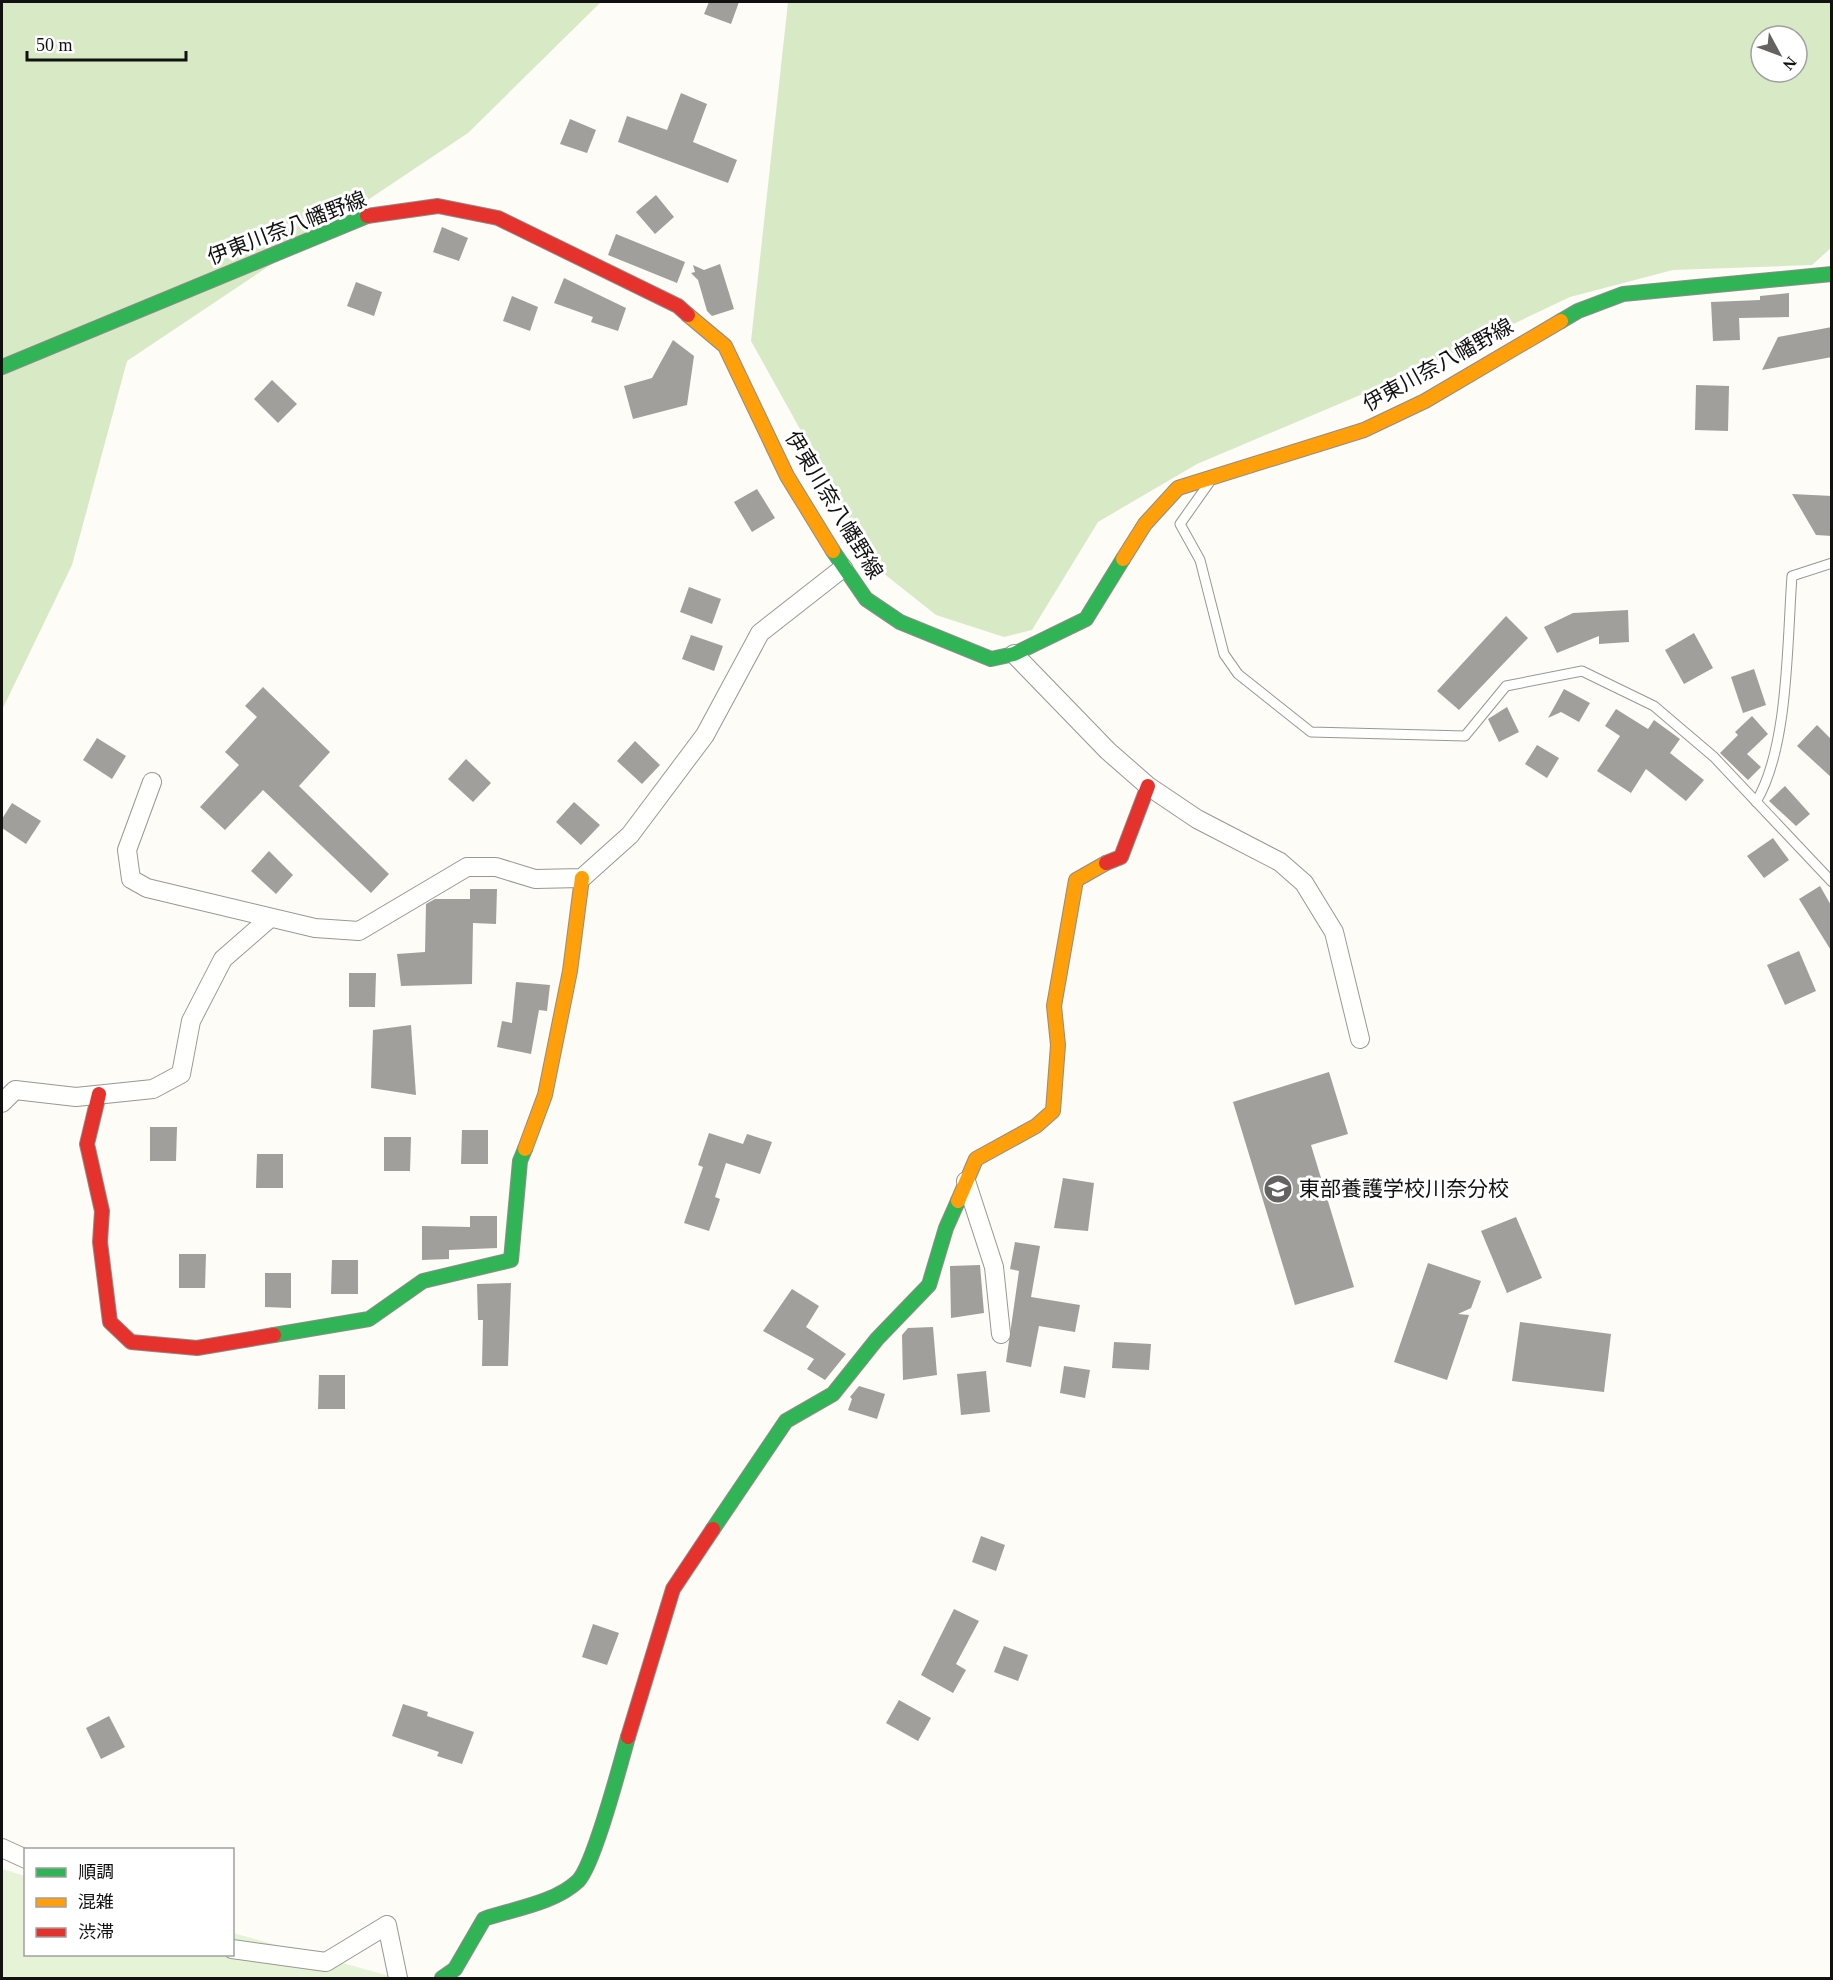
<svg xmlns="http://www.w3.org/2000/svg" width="1833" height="1980" viewBox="0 0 1833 1980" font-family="'Times New Roman','Noto Sans JP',serif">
<rect width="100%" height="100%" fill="#fdfcf7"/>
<polygon fill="#e7f3d7" points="2,1869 25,1876 26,1954 232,1954 233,1933 397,1978 2,1978"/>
<g fill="#d8eac5" fill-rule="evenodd">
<polygon points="2,2 601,2 468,133 127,361 72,565 2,710"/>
<path d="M788,2h1043v246l-19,17 -139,5 -103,27 -179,85 -194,82 -99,58 -66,108 -28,7 -68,-22 -58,-46 -127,-228zM1761,36h36v36h-36z"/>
</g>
<g fill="#a19f9c">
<polygon points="709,2 739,2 731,24 704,14"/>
<polygon points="681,93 707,104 693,142 737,160 728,183 618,142 627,116 667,130"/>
<polygon points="570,119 596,130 587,153 560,144"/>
<polygon points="656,195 674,217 655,234 636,212"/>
<polygon points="442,227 468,238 459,261 433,252"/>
<polygon points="616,234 685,262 677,283 608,255"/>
<polygon points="720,264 734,309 712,316 707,311 698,280 691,273 695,272 693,265 704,270"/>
<polygon points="564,278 626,308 618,331 591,322 593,317 554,303"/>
<polygon points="356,282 382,292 374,316 347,306"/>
<polygon points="1789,293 1789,317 1739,318 1740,340 1713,341 1711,302 1760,300 1760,296"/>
<polygon points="512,296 538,307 530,331 503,321"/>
<polygon points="1832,327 1832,357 1762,370 1778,337"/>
<polygon points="673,340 694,356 687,405 633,419 624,386 652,378"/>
<polygon points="272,380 297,404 278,423 254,399"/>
<polygon points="1696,385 1729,386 1728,431 1695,430"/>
<polygon points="757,489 775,518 752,532 734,502"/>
<polygon points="1792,494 1832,496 1832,536 1816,535"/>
<polygon points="689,587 721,599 712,624 680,612"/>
<polygon points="1628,610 1629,642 1599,644 1599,636 1557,653 1544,627 1573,613"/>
<polygon points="1506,616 1528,638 1459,710 1437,691"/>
<polygon points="1694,633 1713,668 1684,684 1665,650"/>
<polygon points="691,635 723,646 714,671 682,659"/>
<polygon points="1754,669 1766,705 1743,713 1731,677"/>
<polygon points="263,687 330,752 299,786 389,874 371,893 263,790 225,830 200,807 239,765 225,752 257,717 245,706"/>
<polygon points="1564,689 1590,703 1579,722 1561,712 1548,718"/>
<polygon points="1507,707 1519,732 1499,742 1488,719"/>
<polygon points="1616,709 1648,729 1654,720 1680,739 1670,753 1704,780 1686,801 1646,769 1631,793 1597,771 1620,736 1605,726"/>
<polygon points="1752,716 1768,734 1747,754 1761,767 1748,780 1720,753 1738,735 1735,732"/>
<polygon points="1817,725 1832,740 1832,778 1797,746"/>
<polygon points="97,738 126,756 112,779 83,760"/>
<polygon points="635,741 660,765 642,784 617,761"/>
<polygon points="1537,745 1559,758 1547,778 1525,764"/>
<polygon points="466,759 491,783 473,802 448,779"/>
<polygon points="1785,786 1810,814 1796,826 1769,801"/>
<polygon points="574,802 600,825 581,845 556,822"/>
<polygon points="12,803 41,821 26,844 2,828 2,819"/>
<polygon points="1773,838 1789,860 1764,878 1747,856"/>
<polygon points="269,851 293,875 276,894 251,871"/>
<polygon points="1820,886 1832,907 1832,952 1799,899"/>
<polygon points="470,889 497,889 496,924 473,923 472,984 401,986 397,954 425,952 426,904 435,899 470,899"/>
<polygon points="1799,951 1816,991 1785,1005 1767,965"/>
<polygon points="349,973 376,973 375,1007 349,1007"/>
<polygon points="516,982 550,985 547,1011 539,1010 531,1054 497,1047 502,1021 512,1023"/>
<polygon points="411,1025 416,1095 371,1088 373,1030"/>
<polygon points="1329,1072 1348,1134 1311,1145 1354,1287 1295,1305 1233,1102"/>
<polygon points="150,1127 177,1127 176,1161 150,1161"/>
<polygon points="462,1130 488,1130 488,1164 461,1164"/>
<polygon points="709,1133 743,1144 747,1134 772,1142 760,1174 726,1163 715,1197 720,1199 709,1231 684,1223 703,1167 698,1165"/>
<polygon points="384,1137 411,1137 410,1171 384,1171"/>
<polygon points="257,1154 283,1154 283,1188 256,1188"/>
<polygon points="1063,1178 1094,1183 1088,1231 1054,1228"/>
<polygon points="470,1216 497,1216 497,1248 449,1250 449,1259 422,1260 422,1226 470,1227"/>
<polygon points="1516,1217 1542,1278 1507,1293 1481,1231"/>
<polygon points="1015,1242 1040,1246 1031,1297 1080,1305 1075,1332 1039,1326 1031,1367 1006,1362 1019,1271 1010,1269"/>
<polygon points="179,1254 206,1254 205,1288 179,1288"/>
<polygon points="332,1260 358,1260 358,1294 331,1294"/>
<polygon points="1428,1263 1481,1281 1471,1308 1458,1314 1469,1315 1447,1380 1394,1362"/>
<polygon points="980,1265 984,1313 951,1318 950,1266"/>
<polygon points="265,1273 291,1273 291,1308 265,1307"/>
<polygon points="511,1283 508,1366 482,1366 483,1320 478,1320 477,1284"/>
<polygon points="792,1289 819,1306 806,1327 846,1354 825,1380 807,1369 814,1359 763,1331"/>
<polygon points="1520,1322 1611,1334 1604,1392 1512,1381"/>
<polygon points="933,1327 937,1375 903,1380 902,1335 908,1328"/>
<polygon points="1114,1342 1151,1344 1149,1370 1112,1368"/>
<polygon points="1064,1366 1090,1370 1085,1398 1060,1393"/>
<polygon points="986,1371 990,1412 961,1415 957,1374"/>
<polygon points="319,1375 345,1375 345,1409 318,1409"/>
<polygon points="859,1386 885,1394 877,1419 848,1410 852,1399 850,1397"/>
<polygon points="981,1536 1005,1545 996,1571 972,1562"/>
<polygon points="954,1609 979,1621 956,1664 966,1670 953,1693 921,1675"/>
<polygon points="593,1624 619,1633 607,1665 582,1657"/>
<polygon points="1004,1646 1028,1655 1018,1681 994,1672"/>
<polygon points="899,1700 931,1718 918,1741 886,1723"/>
<polygon points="403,1704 428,1712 427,1716 474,1732 462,1764 437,1756 439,1752 392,1736"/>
<polygon points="109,1716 125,1747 101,1759 86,1728"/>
</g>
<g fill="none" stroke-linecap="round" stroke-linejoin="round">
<g stroke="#979795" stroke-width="11">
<g id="lane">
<polyline points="1209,483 1180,524 1200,560 1224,654 1238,674 1311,732 1465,736 1506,686 1582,671 1654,706 1714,757 1832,882"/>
<path d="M1756,802c33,-55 31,-161 36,-226l40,-13"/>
</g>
</g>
<g stroke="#979795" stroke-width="20">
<g id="street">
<polyline points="1014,654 1108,751 1148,786 1197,819 1280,862 1304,883 1334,932 1360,1039"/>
<polyline points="152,782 127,850 131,879 147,888 315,928 359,931 467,867 496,867 535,879 582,878 630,835 705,735 760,633 843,568"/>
<polyline points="2,1103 15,1090 76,1097 153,1089 181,1074 191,1021 223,959 270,918"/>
<polyline points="966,1181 994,1267 1001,1334"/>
<polyline points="2,1848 26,1859"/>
<polyline points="232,1949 326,1962 387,1925 398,1978"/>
</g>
</g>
<g stroke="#8e8d8b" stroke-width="16">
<g id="fast">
<polyline points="1561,321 1578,311 1623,294 1832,274"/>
<polyline points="2,367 367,216"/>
<polyline points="833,551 866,599 900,622 991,659 1014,654 1086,619 1123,559"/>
<polyline points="274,1335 369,1319 423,1281 511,1260 520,1161 525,1149"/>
<polyline points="713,1529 786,1421 833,1394 877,1339 929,1285 946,1228 958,1201"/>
<path d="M442,1978l13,-9 29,-50c29,-10 71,-16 94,-38 16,-16 42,-116 50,-144"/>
</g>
</g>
<g stroke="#8e8d8b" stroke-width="16">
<g id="slow">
<polyline points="688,315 725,346 787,476 833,551"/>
<polyline points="1123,559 1145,524 1178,488 1364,430 1425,401 1561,321"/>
<polyline points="525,1149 545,1095 570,971 582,878"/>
<polyline points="958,1201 976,1159 1036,1126 1053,1111 1058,1045 1054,1006 1076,880 1106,863"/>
</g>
</g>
<g stroke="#8e8d8b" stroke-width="16">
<g id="jam">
<polyline points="367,216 438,206 498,218 678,306 688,315"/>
<polyline points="1106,863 1121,857 1148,786"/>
<polyline points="99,1094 87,1144 102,1211 100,1242 110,1322 131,1342 197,1348 274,1335"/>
<polyline points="628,1737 673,1589 713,1529"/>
</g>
</g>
<use href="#lane" stroke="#fffffe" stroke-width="9"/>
<use href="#street" stroke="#fffffe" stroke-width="18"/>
<use href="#fast" stroke="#30b455" stroke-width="14"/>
<use href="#slow" stroke="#ff9f0a" stroke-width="14"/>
<use href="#jam" stroke="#e5322d" stroke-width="14"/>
</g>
<defs>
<g id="school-disc" transform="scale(1.5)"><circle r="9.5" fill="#646362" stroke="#fff"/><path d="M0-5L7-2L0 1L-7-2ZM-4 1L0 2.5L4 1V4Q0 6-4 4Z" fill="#fff"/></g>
</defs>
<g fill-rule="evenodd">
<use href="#school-disc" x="1278" y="1189"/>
</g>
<g text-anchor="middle" stroke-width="6" stroke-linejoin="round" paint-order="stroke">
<g font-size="21" fill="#111" stroke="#fff">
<text transform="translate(287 228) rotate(-21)" y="7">伊東川奈八幡野線</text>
<text transform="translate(1438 365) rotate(-29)" y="7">伊東川奈八幡野線</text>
<text transform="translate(834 505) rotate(59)" y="7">伊東川奈八幡野線</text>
</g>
<g font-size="21" fill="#111" stroke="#fff" text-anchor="start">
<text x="1299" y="1196">東部養護学校川奈分校</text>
</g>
</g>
<rect width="1833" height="1980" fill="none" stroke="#111111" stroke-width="6"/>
<rect x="24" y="1848" width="210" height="108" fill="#ffffff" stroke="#a0a0a0" stroke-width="1.5"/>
<rect x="36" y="1868" width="30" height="9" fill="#30b455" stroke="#a0a0a0" stroke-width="1.5"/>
<text x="78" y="1878" font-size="18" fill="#111111">順調</text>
<rect x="36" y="1898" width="30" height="9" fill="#ff9f0a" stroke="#a0a0a0" stroke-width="1.5"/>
<text x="78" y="1908" font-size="18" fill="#111111">混雑</text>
<rect x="36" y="1928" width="30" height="9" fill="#e5322d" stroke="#a0a0a0" stroke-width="1.5"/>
<text x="78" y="1938" font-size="18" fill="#111111">渋滞</text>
<g transform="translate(1779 54) rotate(131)"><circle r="28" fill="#ffffff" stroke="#a0a0a0" stroke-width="1.5"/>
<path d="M0-4.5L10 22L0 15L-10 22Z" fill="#646362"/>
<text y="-9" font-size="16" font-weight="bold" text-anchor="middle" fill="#111111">N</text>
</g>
<path d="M27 51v9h159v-9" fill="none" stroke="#111111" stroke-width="3"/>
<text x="36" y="51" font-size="18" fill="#111111" stroke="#ffffff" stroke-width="4.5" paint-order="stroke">50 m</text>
</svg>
